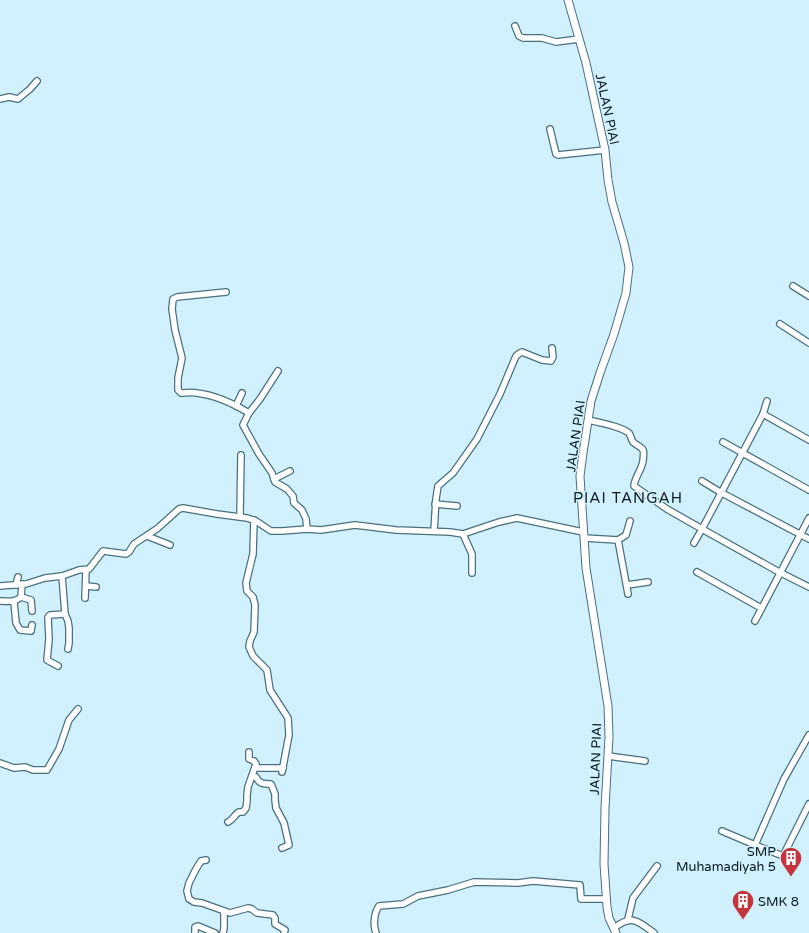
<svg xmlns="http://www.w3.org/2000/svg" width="809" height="933" viewBox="0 0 809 933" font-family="'Varela Round',sans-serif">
<rect width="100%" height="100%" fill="#d0f1fd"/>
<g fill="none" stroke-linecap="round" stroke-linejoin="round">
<g stroke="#49707d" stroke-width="8">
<g id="minor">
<polyline points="515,26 519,36 523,38 542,38 556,42 579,39"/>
<polyline points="0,99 9,97 18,99 30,89 37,81"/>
<polyline points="550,129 556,154 558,155 605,150"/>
<polyline points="793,286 809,296"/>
<path d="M226,292l-49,5 -4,2 -1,10 3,21 7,28 -4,20v12l3,3c5,0 10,-1 16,0 17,2 37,11 52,20"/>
<polyline points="780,324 809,343"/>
<polyline points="278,371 260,399 249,413 243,425 259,454 272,473 275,482 287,489 293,496 294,503 302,510 306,519 307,529"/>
<polyline points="236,406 242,393"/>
<polyline points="763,414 767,401"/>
<path d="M588,420c10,2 34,7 41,13 2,3 2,6 4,9 9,8 12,3 10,19 -1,8 -9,18 -9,25l33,23 35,20 -8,14"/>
<polyline points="809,440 763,414 702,529 779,572 809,587"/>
<polyline points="723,442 809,490"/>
<polyline points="274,479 290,471"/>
<polyline points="702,481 720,492 809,539"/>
<polyline points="435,504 457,506"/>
<polyline points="240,516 241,455"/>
<polyline points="254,520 253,554 246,583 247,591 253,597 255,605 254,632 250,641 249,647 253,656 267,670 270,690 288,718 289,735 282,772"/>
<polyline points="434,531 436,499 438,486 453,473 477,439 500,394 516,356 520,353 522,352 542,360 551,361 553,357 552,348"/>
<polyline points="463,534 472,554 472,573"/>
<polyline points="147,536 170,545"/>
<polyline points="584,538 618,540"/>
<polyline points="697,572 761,608"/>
<polyline points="62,576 65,614 68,621 69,628 69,643 68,649"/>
<polyline points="16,585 18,577"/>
<polyline points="627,585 648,582"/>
<polyline points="0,586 26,584 45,578 62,576 79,570 89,569 103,551 126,554 129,552 134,544 158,528 179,509 183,508 217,514 247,518 256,521 271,531 282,531 307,529 321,530 355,525 396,530 450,532 463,534 499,522 517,518 583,532"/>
<polyline points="86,586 96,587"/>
<polyline points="628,594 618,540 626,535 630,521"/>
<polyline points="21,597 31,600 32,611"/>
<polyline points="85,598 86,570"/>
<path d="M0,601c9,0 14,2 21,-4l1,-13"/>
<polyline points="14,602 16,623 20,630 31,631 32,625"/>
<polyline points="755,621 809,518"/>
<polyline points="58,666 47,660 49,639 48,617 50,615 65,614"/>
<polyline points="809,735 784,779 755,845 783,856 809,804"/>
<polyline points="608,756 645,761"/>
<polyline points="0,763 14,768 25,767 33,770 47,770 59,749 69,720 78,709"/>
<polyline points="255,768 283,768"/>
<path d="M252,776l4,1c3,7 8,7 15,7l4,10v6l1,8 8,15 5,22 -7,3"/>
<path d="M228,822c5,-2 6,-7 11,-10h4l3,-4 1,-7v-6l1,-8 8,-23 -2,-3 -5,-2v-7"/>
<polyline points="722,831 755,845"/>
<polyline points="206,860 201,861 196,869 189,883 187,891 189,899 194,902 202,903 230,913 248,908 252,909 257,913 273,915 275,918 275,924 285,930 284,933"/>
<polyline points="628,919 633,898 657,866"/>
<path d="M614,928c18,-14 24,-7 40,5"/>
<polyline points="195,933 195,927 198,926 215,933"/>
<polyline points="223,933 224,928 224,912"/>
<path d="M376,933c-3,-8 -2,-20 3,-27l24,-2 15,-8 30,-6 26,-8 44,1 15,-2 47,4 1,14h25"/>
</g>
</g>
<g stroke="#49707d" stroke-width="9">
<polyline id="tertiary" points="568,0 586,63 605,150 608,180 612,202 624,243 629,267 626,293 614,334 600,373 591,401 583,453 580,476 586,568 608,706 609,737 605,808 604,864 607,907 609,918 616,933"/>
</g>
<use href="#minor" stroke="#fff" stroke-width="5.5"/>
<use href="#tertiary" stroke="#fff" stroke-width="7"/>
</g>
<defs>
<g id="building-pin" transform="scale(1.15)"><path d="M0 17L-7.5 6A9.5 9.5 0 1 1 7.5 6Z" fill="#c4343c" stroke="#d0f1fd"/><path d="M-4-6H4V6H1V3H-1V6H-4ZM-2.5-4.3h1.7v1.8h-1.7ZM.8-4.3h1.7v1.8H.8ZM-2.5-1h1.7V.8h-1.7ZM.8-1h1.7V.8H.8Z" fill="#fff"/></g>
</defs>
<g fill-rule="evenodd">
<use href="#building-pin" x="791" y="858"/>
<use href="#building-pin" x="743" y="901"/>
</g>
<g text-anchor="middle" stroke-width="3" stroke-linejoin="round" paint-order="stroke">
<g font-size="13" fill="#08181d" stroke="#d0f1fd">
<text transform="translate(608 109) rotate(78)" y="5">JALAN PIAI</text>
<text transform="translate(575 436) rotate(-82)" y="5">JALAN PIAI</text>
<text transform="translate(595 759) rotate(-88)" y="5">JALAN PIAI</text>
</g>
<g font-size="13" fill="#08181d" stroke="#d0f1fd" text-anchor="end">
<text x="776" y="856">SMP<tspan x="776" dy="15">Muhamadiyah 5</tspan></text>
<text x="758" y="906" text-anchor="start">SMK 8</text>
</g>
<g font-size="15" letter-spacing="1" fill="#08181d" stroke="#d0f1fd">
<text x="628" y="503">PIAI TANGAH</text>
</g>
</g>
</svg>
